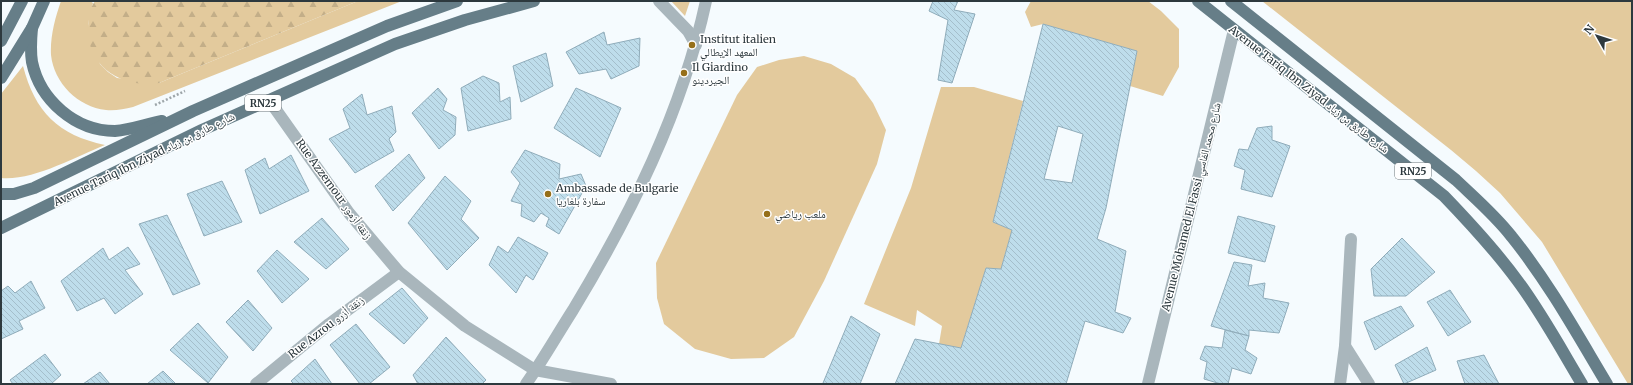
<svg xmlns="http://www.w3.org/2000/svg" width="1633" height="385" viewBox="0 0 1633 385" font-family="Merriweather,'Noto Naskh Arabic',serif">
<defs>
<pattern id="forest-firs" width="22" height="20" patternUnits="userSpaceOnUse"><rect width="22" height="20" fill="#e3ca9d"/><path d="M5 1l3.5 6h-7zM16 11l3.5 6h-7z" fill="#c3ae88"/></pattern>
<pattern id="building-back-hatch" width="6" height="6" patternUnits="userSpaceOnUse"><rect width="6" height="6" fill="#beddeb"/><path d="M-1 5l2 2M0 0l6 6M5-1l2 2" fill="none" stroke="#a4becb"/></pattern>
</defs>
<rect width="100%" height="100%" fill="#f5fbfe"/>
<g fill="#e3ca9d">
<path d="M61,1h29l3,2 -5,21 12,40 8,8 9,6 42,5 199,-82h44l-269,106c-9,2 -18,4 -27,3 -28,-3 -52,-27 -55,-55 -1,-18 4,-37 10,-54z"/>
<polygon points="671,1 690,1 685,16"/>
<polygon points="1031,1 1148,1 1161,11 1179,29 1179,67 1163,96 1130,86 1137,51 1043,24 1031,27 1025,12"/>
<polygon points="1262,1 1630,1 1632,3 1632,384 1628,384 1542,242 1500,193 1476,171 1451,150"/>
<polygon points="804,56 831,64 855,78 873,103 886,130 877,164 824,281 794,337 764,358 731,359 695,349 664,324 657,298 656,263 737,95 757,67 779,60"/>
<path d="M23,66c12,46 35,69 82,79 -30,12 -72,36 -104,33v-84z"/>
<polygon points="941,87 974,87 1023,101 993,222 1012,230 1001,269 986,268 961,348 939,344 942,326 917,310 915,326 864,304 911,188"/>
</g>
<path fill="url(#forest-firs)" d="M95,1h263l-199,82c-35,6 -71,-15 -71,-53 0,-10 1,-21 7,-29z"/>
<g fill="url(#building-back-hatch)" stroke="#8facba" fill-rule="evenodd">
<polygon points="933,1 958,1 954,10 975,14 952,83 938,80 948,20 929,11"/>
<path d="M1043,24l94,27 -31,157 -9,31 29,12 -11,61 16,6 -8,15 -38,-12 -19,63h-171l20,-45 46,9 25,-80 15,1 11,-39 -19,-8zM1058,126l25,8 -11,49 -28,-4z"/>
<polygon points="604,32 607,45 640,38 639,66 611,79 606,69 579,74 566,52"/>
<polygon points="546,53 553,86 521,102 513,66"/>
<polygon points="483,76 499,83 500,102 510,97 511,119 468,131 461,88"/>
<polygon points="438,88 447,99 443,110 456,117 455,135 439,149 412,113"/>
<polygon points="576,88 621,108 600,157 554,128"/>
<polygon points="362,94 367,115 392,106 396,132 389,139 394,151 355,173 329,139 350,128 343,109"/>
<polygon points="1272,126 1272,140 1290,146 1272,197 1241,189 1245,170 1234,166 1239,149 1248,150 1257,128"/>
<polygon points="525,150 560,164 559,179 581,174 586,186 559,234 546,226 549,218 541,213 534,222 521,216 522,204 511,201 520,183 511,172"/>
<polygon points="409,154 425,178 393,211 375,186"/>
<polygon points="291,155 309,191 260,214 245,170 265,158 269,169"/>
<polygon points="445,176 471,201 461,219 479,238 447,270 408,223"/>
<polygon points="222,181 242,222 204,236 187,194"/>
<polygon points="167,215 200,284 173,295 139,224"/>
<polygon points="1238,216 1275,226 1265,262 1228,253"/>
<polygon points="322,218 349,249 326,269 294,242"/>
<polygon points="518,237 548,253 533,280 526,275 516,293 489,265 498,246 508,253"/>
<polygon points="1402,238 1435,272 1406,296 1374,296 1371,269"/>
<polygon points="128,247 140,264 125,270 143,294 115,314 104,298 77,311 61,281 103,248 109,260"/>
<polygon points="277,250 309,279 282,303 257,271"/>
<polygon points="1234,262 1252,265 1248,286 1265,283 1263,298 1289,303 1279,333 1249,330 1249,336 1211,326"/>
<polygon points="31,281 45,308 19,321 23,329 1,339 1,291 8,286 15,293"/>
<polygon points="402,288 428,318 404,344 369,314"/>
<polygon points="1450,290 1471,322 1448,336 1427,302"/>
<polygon points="248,300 272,328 253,351 226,322"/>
<polygon points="1401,306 1414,326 1375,350 1364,322"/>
<polygon points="851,316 880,334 860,384 826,384 823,383"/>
<polygon points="198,323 228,357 208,383 170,350"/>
<polygon points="356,324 390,367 369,384 360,384 330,345"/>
<polygon points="1225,330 1249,336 1245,350 1257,358 1251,374 1232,368 1228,384 1221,384 1204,379 1207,362 1200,359 1205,346 1222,348"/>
<polygon points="446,337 486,380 482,384 418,384 413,375"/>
<polygon points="1427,347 1436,370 1404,384 1395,365"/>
<polygon points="45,354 61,375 51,384 13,384 10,380"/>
<polygon points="1484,355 1499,384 1465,384 1457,361"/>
<polygon points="315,359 332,384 294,384 291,381"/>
<polygon points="163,371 176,384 147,384"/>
<polygon points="100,372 110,384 83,384"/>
</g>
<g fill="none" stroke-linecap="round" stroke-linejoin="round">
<polyline stroke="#9da5a9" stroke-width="2.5" stroke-dasharray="2 2" stroke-linecap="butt" points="155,105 185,91"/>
<g stroke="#a9b6bc" stroke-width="12">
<polyline points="659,1 688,31 696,45"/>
<polyline points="269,100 349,213 399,272 465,326 535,370 611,384"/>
<polyline points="1345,346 1369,384"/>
<polyline points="256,384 329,324 399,272"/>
<path d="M526,384c17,-24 31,-49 47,-74 58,-96 109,-198 133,-309"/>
<polyline points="1148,384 1234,30"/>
<polyline points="1340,384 1345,346 1351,239"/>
</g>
<g stroke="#667e88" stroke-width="12">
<path d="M1198,1l246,195c26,27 51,54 73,84 24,32 44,69 65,104"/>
<path d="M1231,1l225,179c20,19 40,36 56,57 37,46 65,97 95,147"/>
<path d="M32,28c-1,11 -2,22 0,34 8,38 43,69 83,69 16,-1 31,-7 47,-10"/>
<polyline points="1,41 22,1"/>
<polyline points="1,78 32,28 44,1"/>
<polyline points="1,194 14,194 34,188 193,111 387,26 457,1"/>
<polyline points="1,228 202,130 395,44 465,20 534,1"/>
</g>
</g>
<g fill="#966f19" stroke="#fff" stroke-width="1.5">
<circle cx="692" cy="45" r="4"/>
<circle cx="684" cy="73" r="4"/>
<circle cx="548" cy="194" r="4"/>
<circle cx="767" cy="214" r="4"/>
</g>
<g text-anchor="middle" stroke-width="3" stroke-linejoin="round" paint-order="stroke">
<g fill="#fff" stroke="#6c7478" stroke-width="1">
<rect x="245" y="95" width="36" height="16" rx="3"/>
<rect x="1395" y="163" width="36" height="16" rx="3"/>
</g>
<g font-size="10" font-weight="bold" fill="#2d393e">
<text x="263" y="107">RN25</text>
<text x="1413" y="175">RN25</text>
</g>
<g font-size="11" fill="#2d393e" stroke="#fff" text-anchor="start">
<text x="700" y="43">Institut italien<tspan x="700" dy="13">المعهد الإيطالي</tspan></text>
<text x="692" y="71">Il Giardino<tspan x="692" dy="13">الجيردينو</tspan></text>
<text x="556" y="192">Ambassade de Bulgarie<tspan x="556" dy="13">سفارة بلغاريا</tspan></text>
<text x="775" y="218">ملعب رياضي</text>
</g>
<g font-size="11" fill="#2d393e" stroke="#fff">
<text transform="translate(1309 89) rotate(38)" y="4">Avenue Tariq Ibn Ziyad شارع طارق بن زياد</text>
<text transform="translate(144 159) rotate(-26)" y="4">Avenue Tariq Ibn Ziyad شارع طارق بن زياد</text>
<text transform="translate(334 189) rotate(54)" y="4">Rue Azzemour زنقة أزمور</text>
<text transform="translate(1191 207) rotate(-76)" y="4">Avenue Mohamed El Fassi شارع محمد الفاسي</text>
<text transform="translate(326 327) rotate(-38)" y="4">Rue Azrou زنقة أزرو</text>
</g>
</g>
<rect width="1633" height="385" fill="none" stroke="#2d393e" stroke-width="4"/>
<g transform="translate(1597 36) rotate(309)" stroke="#ffffff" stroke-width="3" paint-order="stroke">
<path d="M0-3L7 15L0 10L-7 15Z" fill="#2d393e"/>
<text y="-6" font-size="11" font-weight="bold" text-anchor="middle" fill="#2d393e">N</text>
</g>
</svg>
